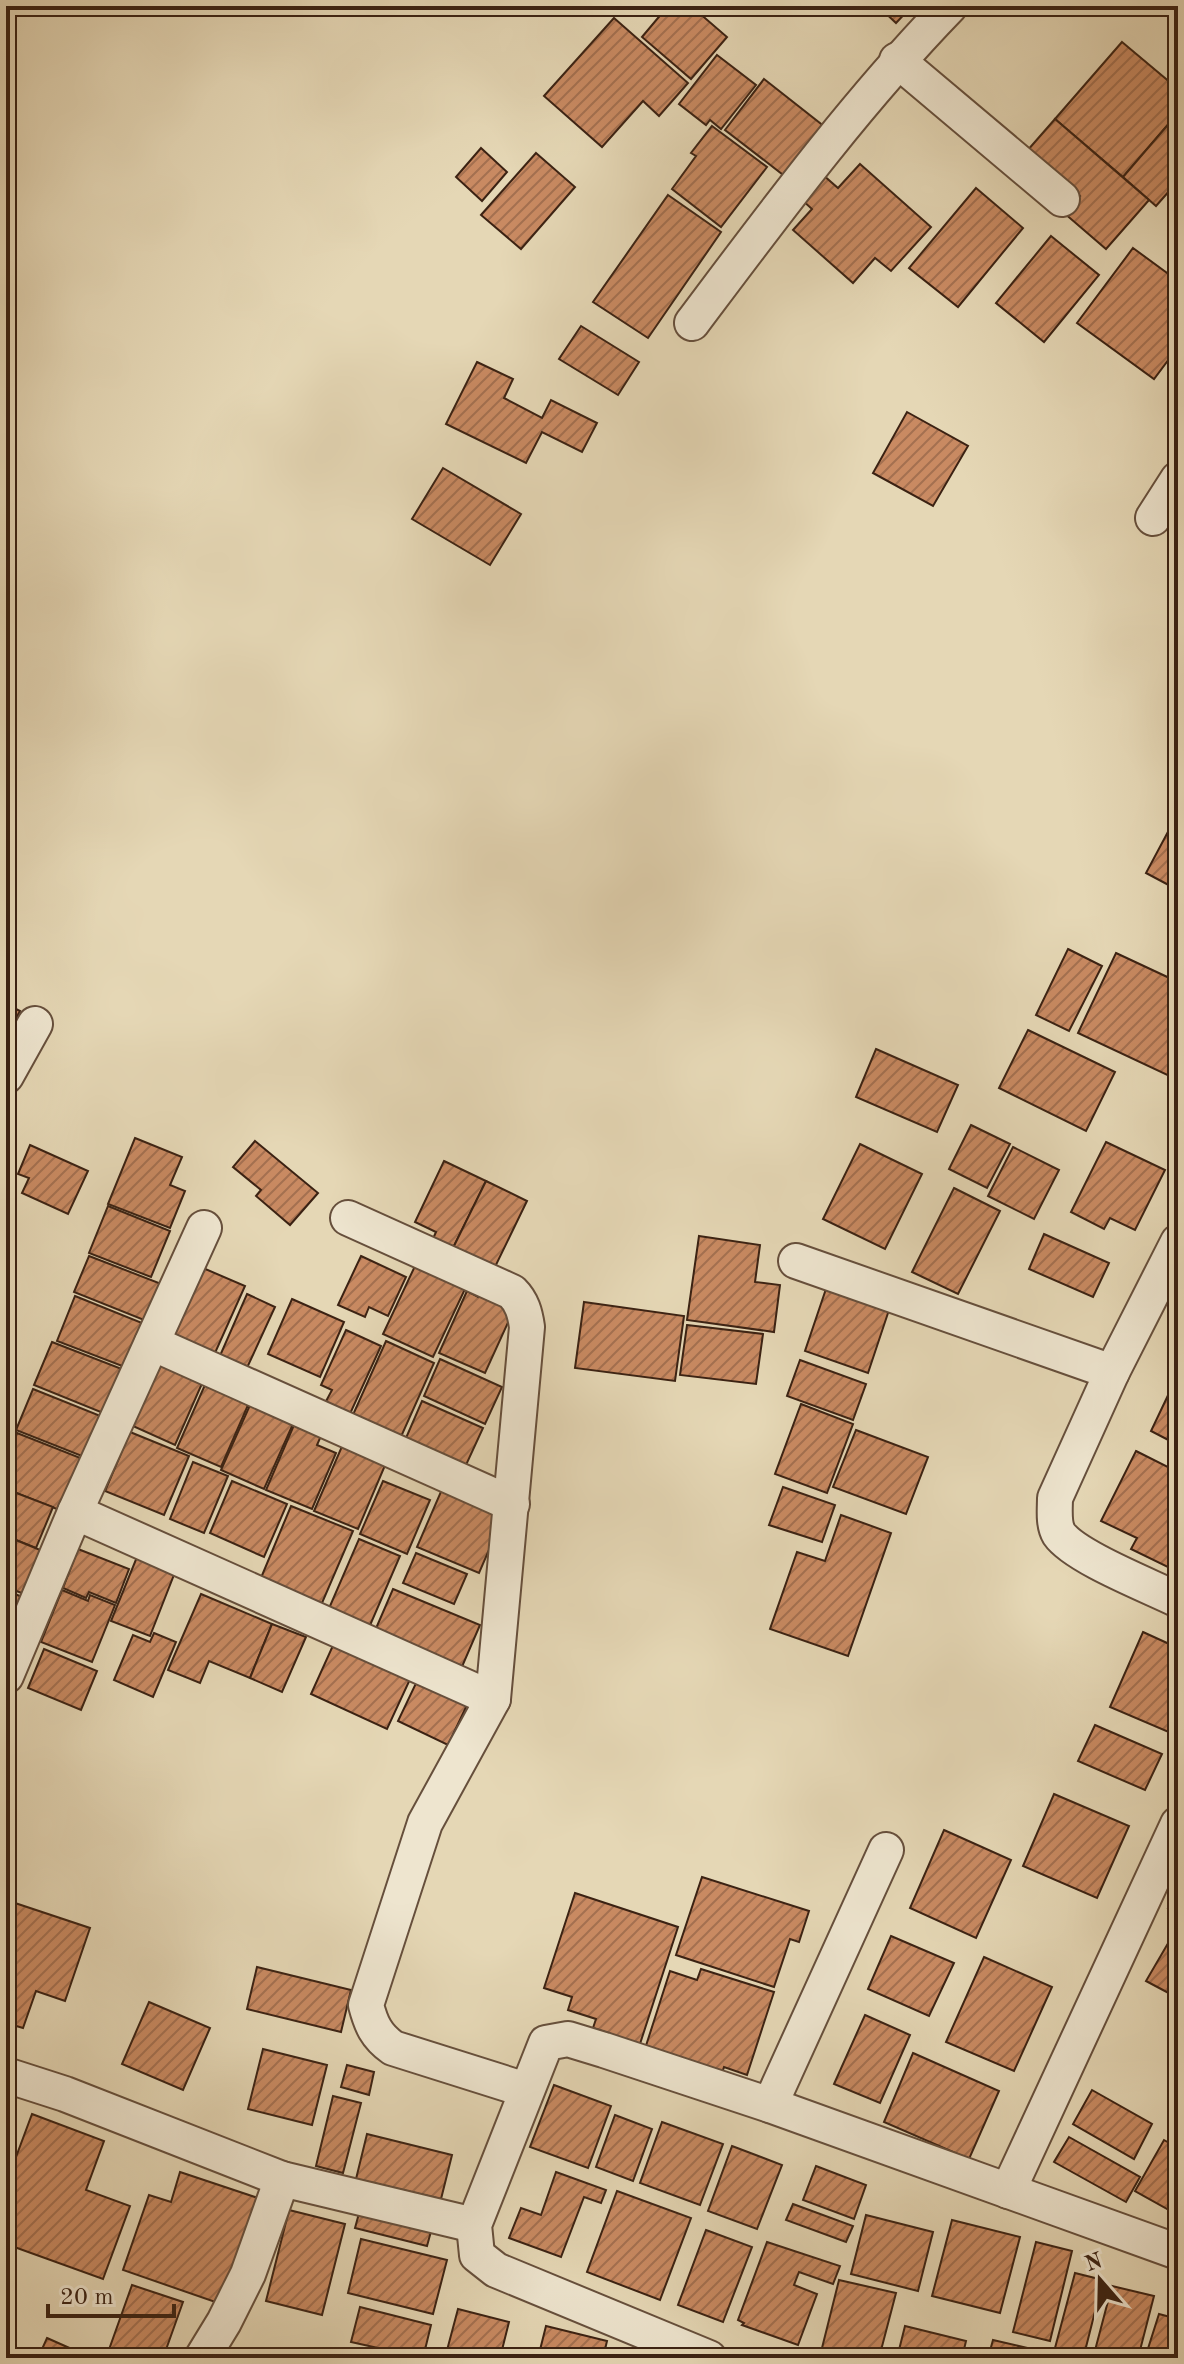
<svg xmlns="http://www.w3.org/2000/svg" width="1184" height="2364" viewBox="0 0 1184 2364" font-family="'Old Standard TT',serif">
<defs>
<pattern id="building-hatch" width="6" height="6" patternUnits="userSpaceOnUse" patternTransform="scale(2)"><rect width="6" height="6" fill="#c98a62"/><path d="M-1 1l2-2M0 6l6-6M5 7l2-2" fill="none" stroke="#a47050"/></pattern>
</defs>
<rect width="100%" height="100%" fill="#e5d7b5"/>
<filter id="stains"><feTurbulence type="fractalNoise" baseFrequency=".0025" numOctaves="4"/><feColorMatrix values="0 0 0 0 .2 0 0 0 0 .09 0 0 0 0 .02 0 0 0 .5 -.17"/></filter>
<radialGradient id="worn" r=".72"><stop offset=".6" stop-color="#630" stop-opacity="0"/><stop offset="1" stop-color="#630" stop-opacity=".3"/></radialGradient>
<g fill="url(#building-hatch)" stroke="#3b2213" stroke-width="2">
<polygon points="668,6 691,6 727,37 691,79 642,37"/>
<polygon points="878,6 912,6 896,23"/>
<polygon points="614,18 688,83 659,116 643,101 602,147 544,96"/>
<polygon points="1122,42 1178,89 1178,113 1123,177 1055,119"/>
<polygon points="717,55 756,85 721,129 710,120 706,125 679,104"/>
<polygon points="764,79 830,131 791,181 725,130"/>
<polygon points="1178,113 1178,181 1156,206 1123,177"/>
<polygon points="1055,119 1149,200 1106,249 1064,213 1080,196 1027,151"/>
<polygon points="712,126 767,167 721,227 672,189 696,156 691,153"/>
<polygon points="481,148 507,172 482,201 456,177"/>
<polygon points="536,153 575,187 521,249 481,215"/>
<polygon points="860,164 931,227 891,271 875,258 853,283 793,230 812,209 801,199 823,175 838,188"/>
<polygon points="976,188 1023,228 958,307 909,268"/>
<polygon points="668,195 721,232 648,338 593,302"/>
<polygon points="1051,236 1099,275 1044,342 996,303"/>
<polygon points="1133,248 1178,281 1178,347 1154,379 1077,323"/>
<polygon points="581,326 639,362 618,395 559,359"/>
<polygon points="477,362 513,379 504,398 542,418 551,400 597,423 582,452 542,432 526,463 446,424"/>
<polygon points="907,412 968,446 933,506 873,473"/>
<polygon points="443,468 521,514 490,565 412,519"/>
<polygon points="1178,813 1178,890 1146,873"/>
<polygon points="1068,949 1102,966 1069,1031 1036,1015"/>
<polygon points="1116,953 1178,982 1178,1080 1078,1033"/>
<polygon points="6,1004 20,1011 6,1039"/>
<polygon points="1028,1030 1115,1072 1086,1131 999,1088"/>
<polygon points="876,1049 958,1085 937,1132 856,1097"/>
<polygon points="971,1125 1010,1144 987,1188 949,1169"/>
<polygon points="135,1138 182,1157 170,1185 185,1191 170,1228 108,1204"/>
<polygon points="255,1141 318,1193 290,1225 256,1196 261,1190 233,1167"/>
<polygon points="1106,1142 1165,1170 1135,1230 1110,1218 1104,1229 1071,1212"/>
<polygon points="860,1144 922,1174 885,1249 823,1219"/>
<polygon points="30,1145 88,1171 68,1214 22,1193 29,1178 18,1174"/>
<polygon points="1013,1147 1059,1170 1034,1219 988,1196"/>
<polygon points="444,1161 486,1181 452,1250 432,1241 436,1232 415,1222"/>
<polygon points="486,1181 527,1201 494,1269 452,1250"/>
<polygon points="954,1188 1000,1211 958,1294 912,1272"/>
<polygon points="108,1206 170,1231 151,1277 89,1253"/>
<polygon points="1044,1234 1109,1263 1093,1297 1029,1269"/>
<polygon points="699,1236 760,1245 755,1282 780,1285 774,1332 687,1320"/>
<polygon points="89,1256 164,1285 149,1322 74,1292"/>
<polygon points="361,1256 406,1277 388,1316 369,1307 365,1317 338,1305"/>
<polygon points="196,1265 245,1286 215,1353 166,1331"/>
<polygon points="415,1266 465,1289 433,1357 383,1334"/>
<polygon points="828,1283 891,1304 868,1373 805,1351"/>
<polygon points="482,1289 516,1305 485,1373 439,1353 467,1291 478,1297"/>
<polygon points="247,1294 275,1307 246,1370 219,1358"/>
<polygon points="75,1296 147,1325 130,1369 57,1341"/>
<polygon points="292,1299 344,1322 320,1377 268,1354"/>
<polygon points="584,1302 684,1316 675,1381 575,1368"/>
<polygon points="687,1325 763,1334 756,1384 680,1375"/>
<polygon points="346,1330 381,1346 349,1416 324,1405 332,1390 321,1385"/>
<polygon points="386,1341 434,1363 400,1439 352,1417"/>
<polygon points="52,1342 127,1371 108,1415 34,1385"/>
<polygon points="153,1356 204,1379 175,1445 124,1422"/>
<polygon points="440,1359 502,1387 485,1424 424,1396"/>
<polygon points="800,1360 866,1384 853,1420 787,1396"/>
<polygon points="208,1378 252,1396 221,1467 177,1448"/>
<polygon points="33,1389 108,1419 92,1460 16,1430"/>
<polygon points="1171,1389 1178,1393 1178,1445 1151,1431"/>
<polygon points="422,1401 483,1428 466,1465 406,1438"/>
<polygon points="801,1404 853,1424 827,1493 775,1474"/>
<polygon points="250,1405 293,1424 264,1489 221,1470"/>
<polygon points="297,1418 324,1429 317,1445 336,1453 312,1509 266,1490"/>
<polygon points="856,1430 928,1457 906,1514 833,1487"/>
<polygon points="130,1432 189,1456 164,1515 105,1491"/>
<polygon points="17,1433 88,1461 67,1513 6,1489 6,1462"/>
<polygon points="343,1444 386,1463 358,1529 314,1511"/>
<polygon points="1136,1451 1178,1472 1178,1572 1131,1549 1137,1538 1101,1521"/>
<polygon points="193,1462 228,1476 204,1533 170,1519"/>
<polygon points="232,1481 287,1504 264,1557 210,1533"/>
<polygon points="383,1481 430,1500 407,1554 360,1534"/>
<polygon points="443,1487 505,1513 479,1573 417,1547"/>
<polygon points="783,1487 835,1505 822,1542 769,1525"/>
<polygon points="6,1489 53,1507 36,1548 6,1536"/>
<polygon points="291,1506 353,1531 319,1610 258,1585"/>
<polygon points="841,1515 891,1533 848,1656 770,1629 797,1552 825,1561"/>
<polygon points="6,1536 50,1554 32,1597 6,1587"/>
<polygon points="359,1539 400,1556 368,1630 327,1613"/>
<polygon points="78,1549 129,1569 116,1603 89,1592 86,1598 63,1588"/>
<polygon points="139,1552 177,1567 150,1636 111,1621"/>
<polygon points="416,1553 467,1574 454,1604 403,1583"/>
<polygon points="393,1589 480,1625 461,1669 374,1633"/>
<polygon points="6,1590 31,1601 6,1638"/>
<polygon points="62,1590 88,1601 90,1595 115,1605 92,1662 41,1642"/>
<polygon points="201,1594 272,1624 250,1678 209,1661 200,1683 168,1670"/>
<polygon points="272,1624 306,1637 282,1692 250,1678"/>
<polygon points="1143,1632 1178,1648 1178,1736 1110,1707"/>
<polygon points="154,1633 176,1642 153,1697 114,1680 133,1635 150,1642"/>
<polygon points="335,1641 412,1675 387,1729 311,1694"/>
<polygon points="44,1649 97,1671 81,1710 28,1688"/>
<polygon points="418,1679 468,1703 448,1745 398,1721"/>
<polygon points="1095,1725 1162,1754 1145,1790 1078,1761"/>
<polygon points="1054,1794 1129,1826 1097,1898 1023,1866"/>
<polygon points="944,1830 1011,1860 976,1938 910,1908"/>
<polygon points="702,1877 809,1911 799,1942 790,1939 774,1987 676,1955"/>
<polygon points="1178,1891 1178,1913 1168,1908"/>
<polygon points="575,1893 678,1927 638,2050 609,2041 611,2034 593,2028 596,2019 568,2010 572,1997 544,1988"/>
<polygon points="6,1900 90,1928 65,2001 36,1991 23,2028 6,2023"/>
<polygon points="1174,1933 1178,1935 1178,1998 1146,1981"/>
<polygon points="891,1936 954,1963 929,2016 868,1989"/>
<polygon points="984,1957 1052,1987 1014,2071 946,2042"/>
<polygon points="257,1967 351,1990 341,2032 247,2009"/>
<polygon points="701,1969 774,1992 747,2075 724,2067 720,2079 643,2055 670,1971 697,1980"/>
<polygon points="149,2002 210,2028 183,2090 122,2064"/>
<polygon points="865,2015 910,2035 880,2103 834,2084"/>
<polygon points="263,2049 327,2065 312,2125 248,2109"/>
<polygon points="913,2053 999,2091 969,2159 884,2122"/>
<polygon points="347,2065 374,2072 369,2095 341,2087"/>
<polygon points="554,2085 611,2106 588,2168 530,2147"/>
<polygon points="1092,2090 1152,2124 1134,2159 1073,2124"/>
<polygon points="333,2096 361,2103 343,2173 316,2166"/>
<polygon points="32,2114 104,2141 86,2190 130,2206 103,2279 6,2244 6,2184"/>
<polygon points="615,2115 652,2129 633,2181 596,2167"/>
<polygon points="662,2122 723,2144 700,2205 640,2183"/>
<polygon points="367,2134 452,2155 441,2199 356,2179"/>
<polygon points="1069,2137 1140,2177 1126,2202 1054,2162"/>
<polygon points="1164,2140 1178,2148 1178,2215 1135,2191"/>
<polygon points="732,2146 782,2165 757,2229 708,2211"/>
<polygon points="816,2166 866,2185 854,2219 803,2200"/>
<polygon points="180,2172 261,2199 224,2305 123,2270 149,2195 171,2202"/>
<polygon points="556,2172 606,2190 601,2203 584,2197 561,2257 509,2238 521,2208 541,2215"/>
<polygon points="617,2191 691,2218 660,2300 587,2272"/>
<polygon points="793,2204 853,2226 846,2242 786,2220"/>
<polygon points="361,2206 433,2224 427,2246 355,2228"/>
<polygon points="289,2210 345,2224 322,2315 266,2301"/>
<polygon points="866,2215 933,2232 918,2291 851,2274"/>
<polygon points="952,2220 1020,2237 1000,2313 932,2296"/>
<polygon points="706,2230 752,2247 723,2322 678,2305"/>
<polygon points="361,2239 447,2260 433,2314 348,2293"/>
<polygon points="767,2242 840,2266 833,2284 799,2272 794,2285 817,2294 798,2345 742,2325 744,2323 738,2320"/>
<polygon points="1036,2242 1072,2251 1050,2341 1013,2332"/>
<polygon points="1075,2273 1103,2280 1084,2355 1055,2348"/>
<polygon points="839,2280 896,2293 879,2358 865,2358 822,2348"/>
<polygon points="132,2285 183,2302 163,2358 106,2358"/>
<polygon points="1112,2286 1154,2296 1138,2358 1093,2358"/>
<polygon points="360,2307 431,2325 423,2358 351,2342"/>
<polygon points="458,2309 509,2322 500,2358 460,2358 446,2354"/>
<polygon points="1159,2314 1178,2319 1178,2358 1145,2358"/>
<polygon points="546,2326 607,2341 603,2358 538,2358"/>
<polygon points="905,2326 966,2341 962,2358 897,2358"/>
<polygon points="47,2338 92,2358 38,2358"/>
<polygon points="993,2340 1036,2350 1034,2358 988,2358"/>
</g>
<g fill="none" stroke-linecap="round" stroke-linejoin="round">
<g stroke="#664f3c" stroke-width="38">
<g id="street">
<polyline points="897,60 1062,199"/>
<path d="M692,323c82,-109 163,-219 258,-317"/>
<polyline points="1153,518 1178,479"/>
<polyline points="6,1076 35,1024"/>
<path d="M348,1218l164,74c10,10 13,21 15,35l-34,372 -68,124 -59,182c5,19 10,31 27,43l133,42"/>
<polyline points="204,1228 75,1512 493,1699"/>
<path d="M1178,1242l-66,130 -57,126c0,11 -2,26 4,36 16,23 91,52 119,66"/>
<polyline points="796,1261 1112,1372"/>
<polyline points="152,1343 512,1504"/>
<polyline points="6,1676 75,1512"/>
<polyline points="6,2075 65,2094 282,2179 474,2225"/>
<polyline points="770,2105 886,1850"/>
<polyline points="1008,2191 1178,1824"/>
<polyline points="202,2358 224,2322 248,2274 282,2179"/>
<polyline points="709,2358 496,2270 477,2255 474,2225 546,2043 568,2039 604,2050 770,2105 1178,2252"/>
</g>
</g>
<use href="#street" stroke="#eee5cf" stroke-width="34"/>
</g>
<rect width="1184" height="2364" fill="none" stroke="#e5d7b5" stroke-width="32"/>
<rect x="8" y="8" width="1168" height="2348" fill="none" stroke="#3b2213" stroke-width="4"/>
<rect x="16" y="16" width="1152" height="2332" fill="none" stroke="#3b2213" stroke-width="2"/>
<g transform="translate(1100 2280) rotate(340)" stroke="#eee5cf" stroke-width="6" paint-order="stroke">
<path d="M0-6L14 30L0 20L-14 30Z" fill="#3b2213"/>
<text y="-12" font-size="22" font-weight="bold" text-anchor="middle" fill="#3b2213">N</text>
</g>
<path d="M48 2304v12h126v-12" fill="none" stroke="#3b2213" stroke-width="4"/>
<text x="60" y="2304" font-size="24" fill="#3b2213" stroke="#eee5cf" stroke-width="6" paint-order="stroke">20 m</text>
<rect width="100%" height="100%" filter="url(#stains)"/>
<rect width="100%" height="100%" fill="url(#worn)"/>
</svg>
